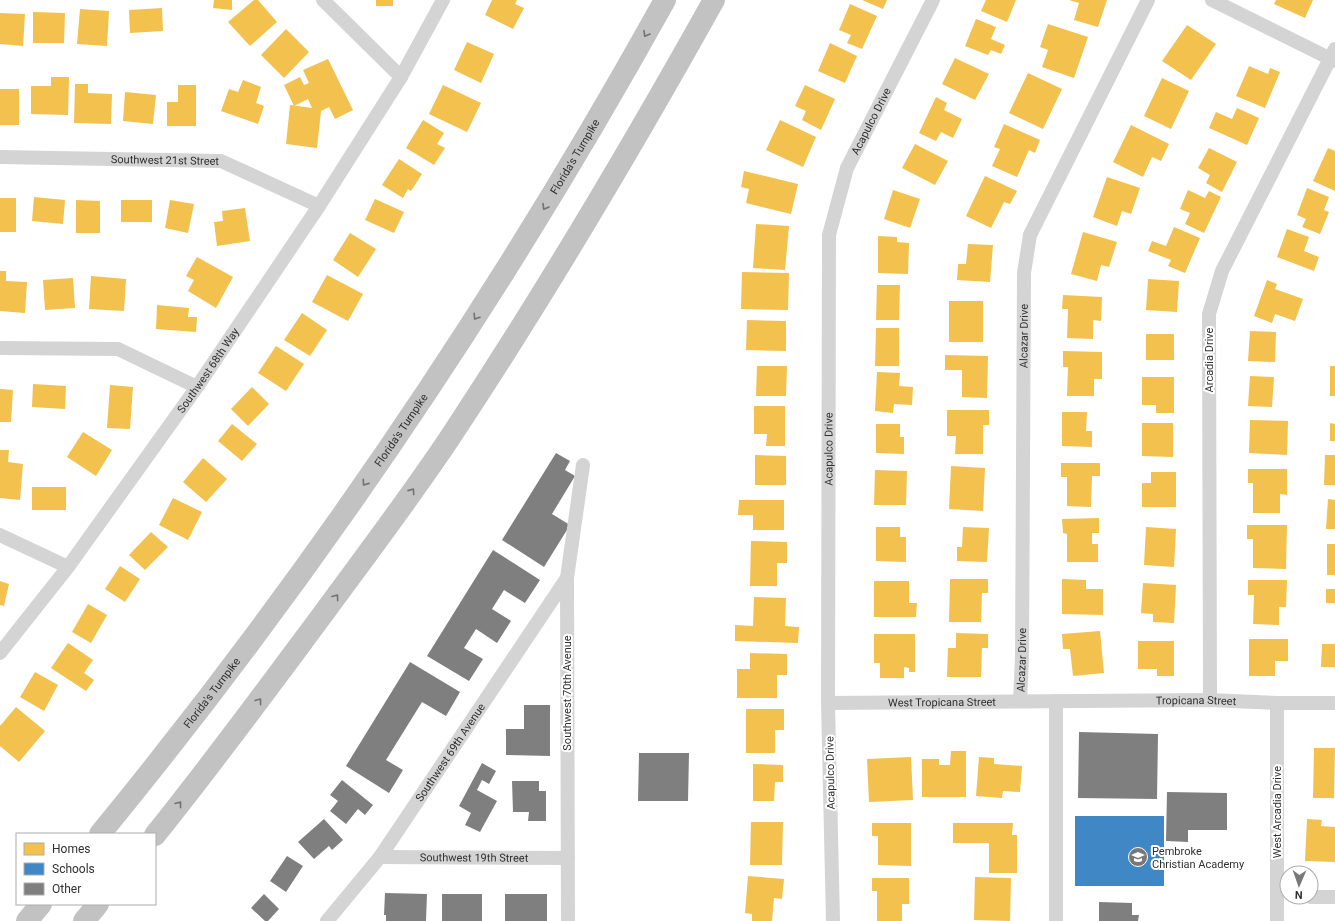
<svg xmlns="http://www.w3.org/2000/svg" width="1335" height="921" viewBox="0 0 1335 921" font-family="Roboto,sans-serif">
<rect width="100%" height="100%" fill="#fff"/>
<g fill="#f2c14e">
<polygon points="214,0 232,0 232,10 213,8"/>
<polygon points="254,0 258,0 277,22 250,46 228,22"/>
<rect x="376" y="0" width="17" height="6"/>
<polygon points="492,0 517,0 515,4 524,8 513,29 485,15"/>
<polygon points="862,0 887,0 883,9"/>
<polygon points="986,0 1016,0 1007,22 981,11"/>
<polygon points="1069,0 1107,0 1098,27 1074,20 1079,3"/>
<polygon points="1276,0 1313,0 1305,18 1274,4"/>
<polygon points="850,4 877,16 862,49 847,43 851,35 839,30"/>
<polygon points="162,8 163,31 130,33 129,10"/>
<polygon points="80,9 109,11 107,46 77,44"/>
<polygon points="33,12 65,13 64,43 33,43"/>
<polygon points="0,13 25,14 23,46 0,44"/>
<polygon points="976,19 996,27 991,39 1005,45 1001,54 991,50 988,55 965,46"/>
<polygon points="1048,24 1088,37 1074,78 1042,67 1048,50 1040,47"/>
<polygon points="1187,25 1216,44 1191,80 1162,61"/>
<polygon points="286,29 309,52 284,78 261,55"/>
<polygon points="467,42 494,54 481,83 454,70"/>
<polygon points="830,43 857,56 845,83 818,71"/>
<polygon points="955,58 989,74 975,100 942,84"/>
<polygon points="328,59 353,110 335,119 329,107 321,111 317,148 286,144 290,105 312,108 308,99 294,106 284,85 300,77 304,85 309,83 303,70"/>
<polygon points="1249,66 1268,74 1270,68 1280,72 1265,108 1236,96"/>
<polygon points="1028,73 1062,89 1043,129 1009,113"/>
<polygon points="51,77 69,77 68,115 31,114 31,86 51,86"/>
<polygon points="1162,78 1189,91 1171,129 1144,116"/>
<polygon points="243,80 261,87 256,103 264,106 258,124 221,111 229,89 238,92"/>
<polygon points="75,84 88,84 88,93 112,94 111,124 74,123"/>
<polygon points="178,85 196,85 196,126 167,126 167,102 178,102"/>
<polygon points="443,85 481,103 467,132 429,114"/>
<polygon points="805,85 835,99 821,130 802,120 806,111 795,106"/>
<rect x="0" y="89" width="19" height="36"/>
<polygon points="125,92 156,95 153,124 123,121"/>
<polygon points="936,97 947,103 944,110 962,119 953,138 941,132 936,141 919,133"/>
<polygon points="1237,108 1259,118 1247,145 1209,128 1216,112 1232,119"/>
<polygon points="423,120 444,133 437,144 445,148 434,165 406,148"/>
<polygon points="780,120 816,137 803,167 766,150"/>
<polygon points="1004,124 1040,140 1035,153 1029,150 1017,177 992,166 1000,149 994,147"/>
<polygon points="1131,125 1169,144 1161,161 1152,157 1143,177 1113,162"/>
<polygon points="915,144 948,161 935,185 902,168"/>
<polygon points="1209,148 1237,162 1222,192 1206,183 1210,175 1198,168"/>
<polygon points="1328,148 1335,151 1335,191 1313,181"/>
<polygon points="399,159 422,174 411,191 408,189 403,198 382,185"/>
<polygon points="744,171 798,184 791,214 746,203 749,189 741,187"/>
<polygon points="985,176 1017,191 1010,204 1004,202 991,228 966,216"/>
<polygon points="1107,177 1140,188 1131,214 1122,211 1117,226 1093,217"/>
<polygon points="1307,188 1329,197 1324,210 1329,212 1320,234 1302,227 1306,219 1297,215"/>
<polygon points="893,190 920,199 910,228 884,219"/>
<polygon points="1188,190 1205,198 1209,191 1221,197 1204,233 1185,224 1190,213 1180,209"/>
<polygon points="34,197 65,200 63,224 32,221"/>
<rect x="0" y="198" width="16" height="34"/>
<polygon points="375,199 404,212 394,233 365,220"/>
<polygon points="76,200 100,201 100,233 76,233"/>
<rect x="121" y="200" width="31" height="22"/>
<polygon points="170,200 194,204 188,233 165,228"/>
<polygon points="245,208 250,241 217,246 214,222 223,221 222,211"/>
<polygon points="756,224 789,226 785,270 753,268"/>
<polygon points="1174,227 1200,238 1185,273 1168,266 1171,260 1148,251 1152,241 1166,246"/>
<polygon points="1287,229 1309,237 1304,251 1319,257 1314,271 1277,257"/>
<polygon points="1083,232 1117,242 1109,267 1101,265 1097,281 1071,274"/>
<polygon points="350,233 376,249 358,277 333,260"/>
<polygon points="878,236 897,237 897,242 909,243 908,274 878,273"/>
<polygon points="968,244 993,245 990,282 957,280 958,264 966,264"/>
<polygon points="197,257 233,277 216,308 188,291 194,280 186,276"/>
<polygon points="0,271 6,271 6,281 27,282 25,313 0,311"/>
<polygon points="742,272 789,273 788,310 741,309"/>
<polygon points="327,275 363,294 348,321 312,302"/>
<polygon points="91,276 126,279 124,311 89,309"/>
<polygon points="73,278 75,308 45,310 43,280"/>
<polygon points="1148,279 1179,281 1177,312 1146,310"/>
<polygon points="1267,280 1277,284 1275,289 1303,299 1295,321 1275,314 1272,323 1254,316"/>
<polygon points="877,285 900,285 899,320 876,320"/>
<polygon points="1063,295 1102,297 1101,321 1093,320 1093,339 1067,338 1068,309 1062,309"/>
<rect x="949" y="301" width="34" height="41"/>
<polygon points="157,305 189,308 188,317 197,317 196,332 156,329"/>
<polygon points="302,313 327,330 310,356 284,340"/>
<polygon points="747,320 786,321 786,351 746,350"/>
<polygon points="876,328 899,328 899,366 875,366"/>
<polygon points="1250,331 1276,332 1275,362 1248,361"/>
<rect x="1146" y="334" width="28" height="26"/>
<polygon points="276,346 304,364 286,391 258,373"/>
<polygon points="1063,351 1102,352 1102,379 1094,379 1094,396 1067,396 1068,367 1063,367"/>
<polygon points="945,355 988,356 987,398 962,397 962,370 945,370"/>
<polygon points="757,366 787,366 786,396 756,396"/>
<rect x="1330" y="366" width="5" height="30"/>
<polygon points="877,372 900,373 899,386 913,387 912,405 894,404 893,413 875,411"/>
<polygon points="1250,376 1274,377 1272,407 1248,406"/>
<polygon points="1142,377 1174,377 1174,413 1156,413 1156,405 1142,405"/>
<polygon points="33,384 66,386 65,409 32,407"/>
<polygon points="110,385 133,387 130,429 107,428"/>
<polygon points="252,387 269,404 248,426 231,409"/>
<polygon points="0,389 13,390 11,422 0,422"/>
<polygon points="754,406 785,406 785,446 766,446 767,434 754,434"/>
<polygon points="947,410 989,410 989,425 983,425 983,454 955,454 956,436 947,436"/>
<polygon points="1062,412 1087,412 1086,431 1092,431 1092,447 1062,446"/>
<polygon points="1250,420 1288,421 1287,455 1249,453"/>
<polygon points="1142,423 1173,423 1173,457 1142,456"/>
<polygon points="1330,423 1335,424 1335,441 1330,441"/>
<polygon points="232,424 257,444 242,461 218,441"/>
<polygon points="876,424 900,424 900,437 904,437 904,454 876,453"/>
<polygon points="83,432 112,450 96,476 67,457"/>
<polygon points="0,450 9,450 8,462 23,464 20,500 0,498"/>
<polygon points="755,455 786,456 786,485 755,485"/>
<polygon points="1325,455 1335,455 1335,485 1324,485"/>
<polygon points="203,458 227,479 206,502 183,482"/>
<polygon points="1061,463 1100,463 1100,476 1092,476 1091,507 1067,506 1067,477 1061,477"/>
<polygon points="951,466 985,468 983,511 949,509"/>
<polygon points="1248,469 1287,469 1287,495 1280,494 1280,513 1253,513 1253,483 1248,483"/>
<polygon points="875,470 907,471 906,505 874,505"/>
<polygon points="1151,472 1176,472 1176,507 1142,507 1142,483 1151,483"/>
<rect x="32" y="487" width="34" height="23"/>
<polygon points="173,498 202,512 188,540 159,525"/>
<polygon points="1328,499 1335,500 1335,529 1326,529"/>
<polygon points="739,500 784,500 784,530 753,530 753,515 738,515"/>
<polygon points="1099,518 1099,533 1092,533 1092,544 1098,544 1098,562 1067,562 1067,534 1063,533 1062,519"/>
<polygon points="1247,525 1287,525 1286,569 1253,568 1253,539 1247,539"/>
<polygon points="876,527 900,527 900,537 906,537 906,562 876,561"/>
<polygon points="963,527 989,528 987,562 957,561 957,547 962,547"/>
<polygon points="1146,527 1176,529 1174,567 1144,565"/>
<polygon points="151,532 168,547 145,570 129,555"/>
<polygon points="751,541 787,542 787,563 777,563 777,586 750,586"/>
<rect x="1327" y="544" width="8" height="31"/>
<polygon points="120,566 140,579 125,602 105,589"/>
<polygon points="950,579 988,579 988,593 982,593 981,622 949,622"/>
<polygon points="1062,579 1086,580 1086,589 1103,589 1103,615 1062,614"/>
<polygon points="1248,580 1287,580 1286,607 1279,607 1279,625 1253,624 1254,595 1248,595"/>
<polygon points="0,581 9,584 4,606 0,605"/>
<polygon points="874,581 909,581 909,603 917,603 916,617 874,617"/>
<polygon points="1143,583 1176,585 1174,623 1153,622 1153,614 1141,613"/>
<rect x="1326" y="589" width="9" height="14"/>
<polygon points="754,597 786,598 785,626 799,627 798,643 735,641 735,625 753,626"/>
<polygon points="88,604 107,615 91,643 72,632"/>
<polygon points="1100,631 1104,673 1073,676 1070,649 1063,649 1062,634"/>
<polygon points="956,633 988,634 988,648 982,648 981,677 947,677 948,648 956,648"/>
<polygon points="874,634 915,634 915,672 909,672 909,668 904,667 904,678 880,678 880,663 874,663"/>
<polygon points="1249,639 1288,639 1288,661 1275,661 1275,676 1249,676"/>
<polygon points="1138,641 1174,641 1174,676 1157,676 1157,669 1138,669"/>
<polygon points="68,643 93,660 84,673 94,680 86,691 51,668"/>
<polygon points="1322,644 1335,644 1335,667 1321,667"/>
<polygon points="750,653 787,654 787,675 777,675 777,698 737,698 737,669 750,669"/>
<polygon points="35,672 58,685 44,711 20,697"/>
<polygon points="16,707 45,731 19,762 0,746 0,726"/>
<polygon points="746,709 784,709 784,730 775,730 775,753 746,753"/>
<polygon points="1314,748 1335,748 1334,798 1313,798"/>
<polygon points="951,751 966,751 966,797 922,797 922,759 939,759 939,765 950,765"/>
<polygon points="911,757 913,800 869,802 867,759"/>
<polygon points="979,757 994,758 994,764 1022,766 1020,792 1003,791 1002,798 976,796"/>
<polygon points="753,764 783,765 783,782 775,782 774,801 753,801"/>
<polygon points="1307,819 1322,820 1321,826 1335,827 1335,862 1305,861"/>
<polygon points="751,822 783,822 782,865 750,865"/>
<polygon points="872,823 911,823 911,866 878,865 878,836 872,836"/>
<polygon points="953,823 1013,823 1012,835 1017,835 1017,873 989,873 989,843 953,843"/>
<polygon points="748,876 784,879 782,899 774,898 772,921 752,921 752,914 745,913"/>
<polygon points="975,877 1011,878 1010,921 974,920"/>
<polygon points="872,878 909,878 909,904 902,904 902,921 877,921 877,891 872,891"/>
</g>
<rect fill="#3f88c5" x="1075" y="816" width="89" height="70"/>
<g fill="#7f7f7f">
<polygon points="556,453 570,461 565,470 575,476 552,514 570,525 544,567 502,540"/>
<polygon points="493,550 540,580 525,603 504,590 492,609 511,621 497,643 476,629 464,648 483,659 469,681 427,656"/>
<polygon points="410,662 460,692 446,716 422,702 386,760 403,770 389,793 346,766"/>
<polygon points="524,705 550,705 550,756 506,755 506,729 524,729"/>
<polygon points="1079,732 1158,734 1157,799 1078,798"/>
<polygon points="639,753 689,753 688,801 638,801"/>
<polygon points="482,763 496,771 489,784 482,780 477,790 497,801 480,832 465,825 471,813 459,806"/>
<polygon points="342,780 373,805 365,815 358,809 346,824 330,811 338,801 330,795"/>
<polygon points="512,781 539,781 539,791 546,791 546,821 528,821 529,812 513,812"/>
<polygon points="1167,792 1227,793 1227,830 1188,830 1188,842 1166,841"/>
<polygon points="324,819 343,840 332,850 329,846 314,859 298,842"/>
<polygon points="287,856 303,866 286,892 270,881"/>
<polygon points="385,893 427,894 426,921 386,921 386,915 384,915"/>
<polygon points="264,894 279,909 268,921 265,921 251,908"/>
<rect x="442" y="894" width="40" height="27"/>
<rect x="505" y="894" width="42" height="27"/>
<polygon points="1099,902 1132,903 1132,915 1139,915 1138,921 1099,921"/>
</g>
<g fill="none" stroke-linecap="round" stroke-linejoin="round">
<g stroke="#d4d4d4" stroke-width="14">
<polyline points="323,0 401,77"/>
<polyline points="1212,0 1335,61"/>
<path id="s1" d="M0,157l221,4 98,45"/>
<polyline points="0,348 118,349 197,387"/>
<polyline points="0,535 68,567"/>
<path id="s2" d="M0,653l68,-86 129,-180 122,-181 82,-129 42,-77"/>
<polyline points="1210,700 1209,314 1222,271 1335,49"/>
<path id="s3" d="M1020,701l2,-44 2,-384 6,-38 118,-235"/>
<path id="s4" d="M828,703l382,-3 67,3h58"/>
<path id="s5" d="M380,857l188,1"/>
<polyline points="1311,897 1335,897"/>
<path id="s6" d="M327,921l53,-64 187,-279"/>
<polyline points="568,921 567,578 583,465"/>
<path id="s7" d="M833,921l-5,-218 1,-468 18,-67 86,-168"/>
<polyline points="1056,921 1056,701"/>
<polyline points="1277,921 1277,703"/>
</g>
<g stroke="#c2c2c2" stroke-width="22">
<path id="s8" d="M100,834c213,-260 402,-540 565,-834"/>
<path d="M155,835c58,-72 113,-147 168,-221 44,-60 89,-119 130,-181 93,-141 179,-286 261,-433"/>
<polyline points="27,921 41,904"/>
<polyline points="84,921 98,904"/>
</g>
</g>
<defs><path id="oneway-chevron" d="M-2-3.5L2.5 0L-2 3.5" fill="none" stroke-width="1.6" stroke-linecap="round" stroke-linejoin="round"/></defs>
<g stroke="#727272">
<use href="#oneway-chevron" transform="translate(646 34) rotate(120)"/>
<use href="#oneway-chevron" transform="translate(545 207) rotate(121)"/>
<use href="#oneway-chevron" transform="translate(476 317) rotate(123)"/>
<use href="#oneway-chevron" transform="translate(365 483) rotate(125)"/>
<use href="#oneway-chevron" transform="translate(412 491) rotate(-55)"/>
<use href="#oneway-chevron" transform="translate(336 597) rotate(-54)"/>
<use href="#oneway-chevron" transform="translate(259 701) rotate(-53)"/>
<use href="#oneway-chevron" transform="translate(179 804) rotate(-52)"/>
</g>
<defs>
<g id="school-disc" transform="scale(1)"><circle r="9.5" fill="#787878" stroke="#fff"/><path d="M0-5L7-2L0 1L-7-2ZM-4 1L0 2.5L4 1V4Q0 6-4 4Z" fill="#fff"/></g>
</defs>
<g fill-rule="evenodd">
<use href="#school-disc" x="1138" y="857"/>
</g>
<g text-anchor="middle" stroke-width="4" stroke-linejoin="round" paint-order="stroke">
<g font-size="11" fill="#303030" stroke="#fff">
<text dy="4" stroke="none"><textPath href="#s7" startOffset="808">Acapulco Drive</textPath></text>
<text dy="4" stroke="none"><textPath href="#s8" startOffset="828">Florida's Turnpike</textPath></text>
<text dy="4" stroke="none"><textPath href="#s1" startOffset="165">Southwest 21st Street</textPath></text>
<text dy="4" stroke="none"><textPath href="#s3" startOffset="365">Alcazar Drive</textPath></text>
<text transform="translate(1209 360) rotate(-90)" y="4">Arcadia Drive</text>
<text dy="4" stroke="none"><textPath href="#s2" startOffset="351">Southwest 68th Way</textPath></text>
<text dy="4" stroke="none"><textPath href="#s8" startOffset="504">Florida's Turnpike</textPath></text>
<text dy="4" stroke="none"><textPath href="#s7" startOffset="472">Acapulco Drive</textPath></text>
<text dy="4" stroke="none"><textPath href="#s3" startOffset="41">Alcazar Drive</textPath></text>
<text dy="4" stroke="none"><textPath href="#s8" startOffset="180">Florida's Turnpike</textPath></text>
<text transform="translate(567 693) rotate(-90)" y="4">Southwest 70th Avenue</text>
<text dy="4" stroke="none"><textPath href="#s4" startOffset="368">Tropicana Street</textPath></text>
<text dy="4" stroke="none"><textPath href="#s4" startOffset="114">West Tropicana Street</textPath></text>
<text dy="4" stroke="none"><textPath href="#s6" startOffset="209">Southwest 69th Avenue</textPath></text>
<text transform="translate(830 773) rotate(-91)" y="4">Acapulco Drive</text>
<text transform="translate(1277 812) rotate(-90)" y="4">West Arcadia Drive</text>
<text dy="4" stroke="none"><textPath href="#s5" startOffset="94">Southwest 19th Street</textPath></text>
</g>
<g font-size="11" fill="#303030" stroke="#fff" text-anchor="start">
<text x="1152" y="855">Pembroke<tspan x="1152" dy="13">Christian Academy</tspan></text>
</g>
</g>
<rect x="16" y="833" width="140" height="72" fill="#ffffff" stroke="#acacac"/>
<rect x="24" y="843" width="20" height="12" fill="#f2c14e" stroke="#acacac"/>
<text x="52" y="853" font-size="12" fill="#303030">Homes</text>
<rect x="24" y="863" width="20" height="12" fill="#3f88c5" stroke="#acacac"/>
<text x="52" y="873" font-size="12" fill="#303030">Schools</text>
<rect x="24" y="883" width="20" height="12" fill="#7f7f7f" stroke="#acacac"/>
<text x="52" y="893" font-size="12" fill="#303030">Other</text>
<g transform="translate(1299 885) rotate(182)"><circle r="19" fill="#ffffff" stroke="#acacac"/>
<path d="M0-3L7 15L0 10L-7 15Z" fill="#787878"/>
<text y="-6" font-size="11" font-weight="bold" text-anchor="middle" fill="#303030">N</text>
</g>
</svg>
